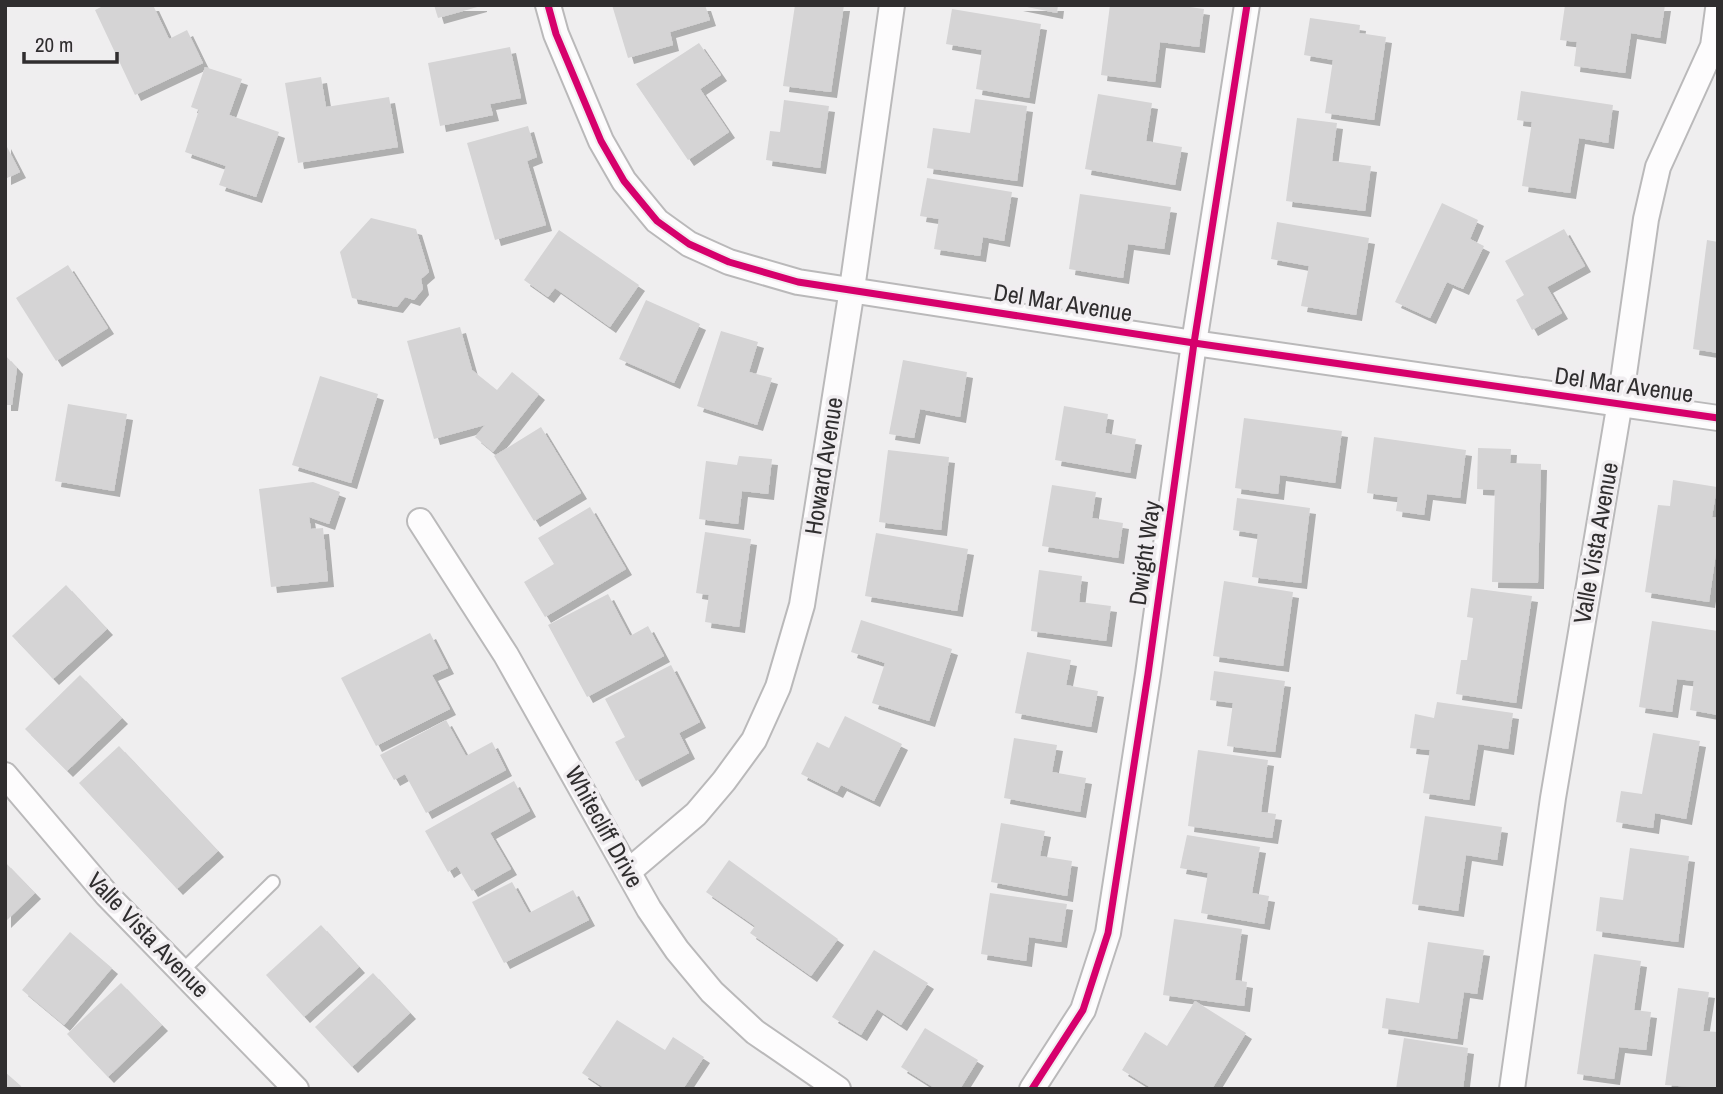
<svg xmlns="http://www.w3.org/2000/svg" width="1723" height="1094" viewBox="0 0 1723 1094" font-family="'Archivo Narrow',sans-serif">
<defs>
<filter id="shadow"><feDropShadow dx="6" dy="6" stdDeviation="0" flood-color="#0004"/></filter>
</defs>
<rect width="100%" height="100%" fill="#efeeef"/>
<g fill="#d5d4d5" filter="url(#shadow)">
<polygon points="105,5 153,5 169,39 187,30 203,63 135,95 95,10"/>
<polygon points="434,5 481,5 481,6 438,18"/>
<polygon points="612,5 705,5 710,20 670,32 673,45 628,58"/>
<polygon points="795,5 844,5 831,92 783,86"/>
<polygon points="1017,5 1058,5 1057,13"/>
<polygon points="1110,5 1176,5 1204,9 1199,47 1160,42 1155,82 1101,75"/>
<polygon points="1565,5 1665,5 1660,38 1631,33 1625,73 1574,66 1577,42 1560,40"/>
<polygon points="952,9 1041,24 1029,98 976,89 982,50 946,44"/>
<polygon points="1310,18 1360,25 1359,33 1386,37 1374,120 1325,113 1333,60 1304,55"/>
<polygon points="699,43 721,75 700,89 729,132 688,160 636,84"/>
<polygon points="510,47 521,98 490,104 493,115 440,126 428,63"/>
<polygon points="205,67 242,79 229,115 279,132 256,197 219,185 226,166 185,152 199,110 191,107"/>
<polygon points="321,77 326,107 389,97 398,147 298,163 285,83"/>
<polygon points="1521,91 1613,105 1608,143 1579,138 1570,193 1522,186 1532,122 1517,120"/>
<polygon points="1098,94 1152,103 1146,141 1182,147 1175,185 1085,169"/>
<polygon points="975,99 1027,106 1017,181 927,168 933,128 970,133"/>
<polygon points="784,100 829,106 820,168 766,160 770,131 780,132"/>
<polygon points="1297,118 1337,123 1332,161 1371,166 1365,211 1286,201"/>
<polygon points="528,126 537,157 527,161 546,225 495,240 467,143"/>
<polygon points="5,143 20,172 5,179"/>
<polygon points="927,178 1012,192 1004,241 983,237 980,256 934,249 939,219 920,216"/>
<polygon points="1080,194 1171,207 1164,249 1128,244 1123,278 1069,269"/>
<polygon points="1442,203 1478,220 1470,239 1484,246 1463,289 1447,282 1430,318 1395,302"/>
<polygon points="371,218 416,229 429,272 421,279 423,289 414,300 405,297 397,307 352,298 340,252"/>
<polygon points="1277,222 1369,238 1356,315 1301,306 1309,266 1271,259"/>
<polygon points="1564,229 1585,266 1547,287 1562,313 1532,330 1516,300 1524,295 1505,261"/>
<polygon points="559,230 639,285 610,327 555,288 548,297 524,280"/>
<polygon points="1707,240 1718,242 1718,353 1693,349"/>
<polygon points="68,265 108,328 56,361 16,298"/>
<polygon points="646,300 700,324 674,383 619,359"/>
<polygon points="460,327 472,370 497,390 512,372 539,394 493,452 475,437 485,425 434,439 407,341"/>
<polygon points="721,331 758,342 749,372 772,378 757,425 697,406"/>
<polygon points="5,355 17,368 12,405 5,405"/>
<polygon points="903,360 967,372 960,417 920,409 914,438 889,434"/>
<polygon points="320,376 378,394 351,483 292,465"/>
<polygon points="68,404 127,414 114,491 55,481"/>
<polygon points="1064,406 1108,414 1105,433 1136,439 1130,473 1055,460"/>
<polygon points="1244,418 1342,431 1335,483 1280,475 1278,494 1235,488"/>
<polygon points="541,427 581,493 534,521 494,456"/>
<polygon points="1374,437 1466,450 1460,498 1427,494 1424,515 1396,511 1398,497 1367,493"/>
<polygon points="1478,448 1511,449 1510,463 1541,464 1538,583 1492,582 1495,490 1477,489"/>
<polygon points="888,450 949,457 941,530 879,522"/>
<polygon points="739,456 772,459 768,494 742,491 738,524 699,519 706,461 737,465"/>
<polygon points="1673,480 1717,487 1712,517 1718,518 1718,539 1709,602 1645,592 1658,505 1670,506"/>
<polygon points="313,482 340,492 329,524 309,517 311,529 323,528 328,581 271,587 259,489"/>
<polygon points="1052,485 1096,492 1092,518 1123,523 1118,558 1042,546"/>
<polygon points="1237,498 1310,508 1301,583 1252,577 1258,534 1233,530"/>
<polygon points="590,507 626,569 545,617 524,582 554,564 538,538"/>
<polygon points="705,532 751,539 739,627 705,622 709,595 696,593"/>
<polygon points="876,533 968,549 957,611 865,596"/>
<polygon points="1039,570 1082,576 1079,602 1111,606 1106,641 1031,631"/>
<polygon points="1224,581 1293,592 1283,666 1213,656"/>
<polygon points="66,585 107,629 53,679 12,636"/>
<polygon points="1471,588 1532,596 1516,703 1456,694 1461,660 1467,660 1473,618 1467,617"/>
<polygon points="608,594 630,636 648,626 664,656 587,697 548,625"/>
<polygon points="861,620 952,649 929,721 872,703 885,663 851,652"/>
<polygon points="1652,621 1718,631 1718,715 1690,710 1694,681 1677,679 1672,712 1639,707"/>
<polygon points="430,633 448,668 432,675 450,709 376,746 341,678"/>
<polygon points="1027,652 1071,660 1066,685 1098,691 1091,727 1015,713"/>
<polygon points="671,665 700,722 679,733 689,753 636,781 615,742 625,737 605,699"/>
<polygon points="1214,671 1285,681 1275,752 1227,746 1233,703 1210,700"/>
<polygon points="80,675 122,718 67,771 25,729"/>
<polygon points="1437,702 1513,713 1508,749 1478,744 1469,800 1423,793 1430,750 1410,748 1415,714 1434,718"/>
<polygon points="845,716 902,744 874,801 841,785 837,792 801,774 817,742 829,748"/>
<polygon points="446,720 466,756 492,742 506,770 426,813 405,774 394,780 380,755"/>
<polygon points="1653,733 1700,741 1686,819 1655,813 1653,828 1616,822 1621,791 1642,794"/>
<polygon points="1014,738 1057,745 1052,772 1086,778 1080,812 1004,798"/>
<polygon points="119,746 218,851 177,889 79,783"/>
<polygon points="1198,750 1268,760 1261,812 1276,814 1272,838 1188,826"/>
<polygon points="514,781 530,811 490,833 511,869 472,891 457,866 448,872 425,831"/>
<polygon points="1425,816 1502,827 1497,860 1466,855 1458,911 1412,904"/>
<polygon points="1001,823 1045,831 1040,856 1072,861 1067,896 991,882"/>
<polygon points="1187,835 1260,847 1252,893 1269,896 1264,924 1201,913 1208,873 1180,868"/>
<polygon points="1630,848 1689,856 1678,942 1596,931 1600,897 1623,900"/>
<polygon points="729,860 838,939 811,976 750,933 755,926 706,892"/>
<polygon points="5,862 35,893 5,922"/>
<polygon points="512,882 529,913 573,890 589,920 504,963 472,902"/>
<polygon points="990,893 1067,904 1061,942 1029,937 1026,961 981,954"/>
<polygon points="1174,919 1242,929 1235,980 1247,982 1244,1006 1163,995"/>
<polygon points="321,925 359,967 304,1017 266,975"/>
<polygon points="70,932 112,968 64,1025 22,990"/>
<polygon points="1428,942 1484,950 1477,994 1464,992 1457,1039 1382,1028 1386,998 1419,1003"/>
<polygon points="874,950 928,983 901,1025 877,1009 861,1035 832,1017"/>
<polygon points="1594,954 1641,961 1634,1010 1651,1012 1646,1050 1619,1047 1614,1079 1577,1074"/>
<polygon points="373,973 410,1013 352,1067 315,1027"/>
<polygon points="121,983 162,1025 108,1077 67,1034"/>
<polygon points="1678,988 1709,992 1703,1031 1718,1032 1718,1089 1665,1085"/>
<polygon points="1195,1001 1246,1033 1212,1089 1153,1089 1122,1070 1145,1032 1167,1046"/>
<polygon points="617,1020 665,1050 673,1037 704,1057 683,1089 606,1089 582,1073"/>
<polygon points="925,1028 978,1060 960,1089 936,1089 901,1067"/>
<polygon points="1404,1038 1468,1048 1463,1089 1396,1089"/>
<polygon points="5,1072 21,1086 18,1089 5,1089"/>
</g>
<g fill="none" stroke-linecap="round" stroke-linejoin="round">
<g stroke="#bab9ba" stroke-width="16">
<polyline id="service" points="182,971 273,882"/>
</g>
<g stroke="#bab9ba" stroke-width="28">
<g id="minor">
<polyline points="548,5 556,34 601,141 624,181 657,221 689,244 729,262 798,282 1194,343 1718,418"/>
<polyline points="420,521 506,655 649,909 677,950 712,992 755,1032 838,1089"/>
<polyline points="5,775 107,895 296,1089"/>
<polyline points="629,871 696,814 724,781 754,740 778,687 802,605 852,289 892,5"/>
<polyline points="1032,1089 1083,1010 1108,933 1148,674 1194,343 1247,5"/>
<polyline points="1512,1089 1553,798 1620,402 1646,219 1658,167 1713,46 1718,9"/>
</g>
</g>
<use href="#service" stroke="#fdfcfd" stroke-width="12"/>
<use href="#minor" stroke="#fdfcfd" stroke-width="24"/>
<g stroke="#f0edf0" stroke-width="11">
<g id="cycleway">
<polyline points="548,5 556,34 601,141 624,181 657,221 689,244 729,262 798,282 1194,343 1718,418"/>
<polyline points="1032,1089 1083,1010 1108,933 1148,674 1194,343 1247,5"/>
</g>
</g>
<use href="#cycleway" stroke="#d6006c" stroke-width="7"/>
</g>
<g text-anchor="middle" stroke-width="7" stroke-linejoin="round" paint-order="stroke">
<g font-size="24" fill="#302e2f" stroke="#f0edf0">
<text transform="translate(1063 303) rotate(9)" y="8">Del Mar Avenue</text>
<text transform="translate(1624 385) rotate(8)" y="8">Del Mar Avenue</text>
<text transform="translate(824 466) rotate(-81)" y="8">Howard Avenue</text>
<text transform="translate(1596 543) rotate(-80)" y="8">Valle Vista Avenue</text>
<text transform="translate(1145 553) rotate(-82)" y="8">Dwight Way</text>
<text transform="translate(604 827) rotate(61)" y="8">Whitecliff Drive</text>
<text transform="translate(148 935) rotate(46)" y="8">Valle Vista Avenue</text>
</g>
</g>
<rect width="1723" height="1094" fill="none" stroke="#302e2f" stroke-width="14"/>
<path d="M24 52v10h93v-10" fill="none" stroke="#302e2f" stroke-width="3.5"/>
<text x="35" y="52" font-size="21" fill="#302e2f" stroke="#f0edf0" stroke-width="5" paint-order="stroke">20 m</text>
</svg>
